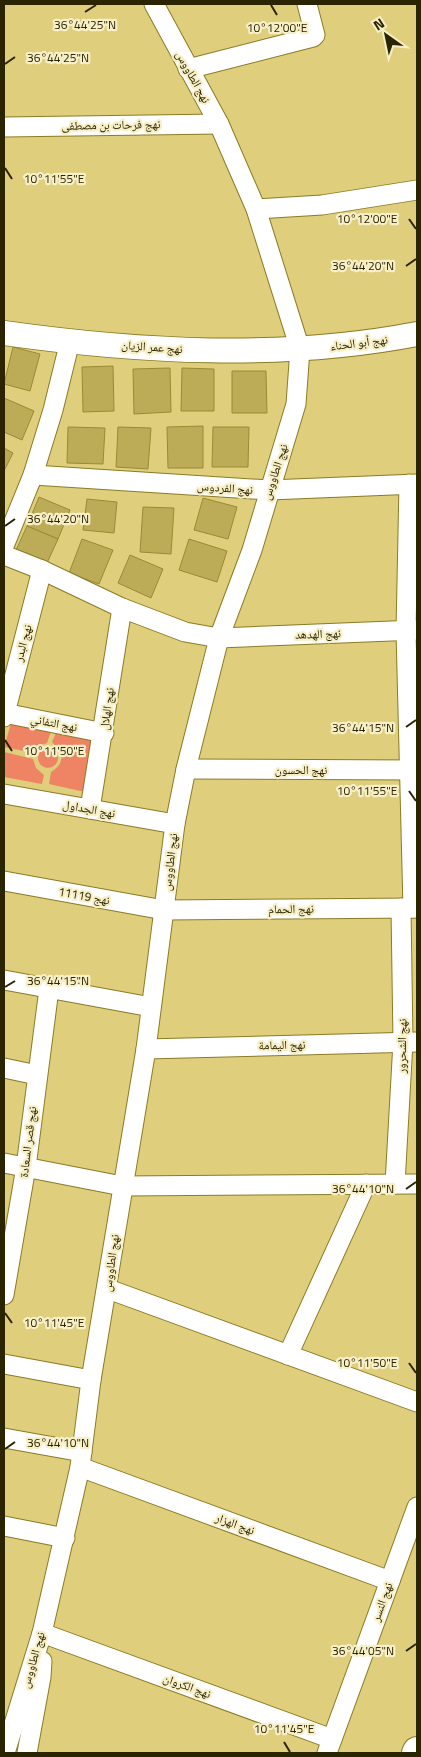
<svg xmlns="http://www.w3.org/2000/svg" width="421" height="1757" viewBox="0 0 421 1757" font-family="'Titillium Web','Noto Naskh Arabic',sans-serif">
<rect width="100%" height="100%" fill="#dfce7b"/>
<g fill="#ee8463">
<polygon points="12,720 51,731 47,743 39,746 34,753 4,747"/>
<path d="M56,733l41,6 -12,53 -36,-8 2,-12c15,-9 12,-19 1,-30z"/>
<circle cx="48" cy="758" r="10"/>
<polygon points="4,752 33,759 36,768 44,775 42,784 4,777"/>
</g>
<g fill="#bcab57" stroke="#9b8a35">
<polygon points="13,347 40,354 30,391 4,384"/>
<polygon points="113,366 114,411 83,412 82,367"/>
<polygon points="170,368 171,412 134,414 133,369"/>
<polygon points="182,368 214,369 214,411 181,411"/>
<polygon points="232,371 266,371 267,413 232,413"/>
<polygon points="4,398 34,411 22,440 4,432"/>
<polygon points="203,426 203,468 168,468 167,427"/>
<polygon points="68,427 105,428 103,464 67,463"/>
<polygon points="118,427 151,428 148,469 116,467"/>
<polygon points="213,427 249,427 248,467 212,467"/>
<polygon points="4,448 13,453 4,471"/>
<polygon points="39,497 70,510 58,539 27,526"/>
<polygon points="203,498 237,507 228,539 194,530"/>
<polygon points="87,499 117,502 114,533 83,530"/>
<polygon points="143,507 174,508 171,554 140,552"/>
<polygon points="27,526 58,539 47,563 16,550"/>
<polygon points="82,539 113,550 99,584 69,573"/>
<polygon points="189,539 227,551 217,582 179,570"/>
<polygon points="130,555 163,569 151,598 118,583"/>
</g>
<g fill="none" stroke-linecap="round" stroke-linejoin="round">
<g stroke="#8c7b24" stroke-width="21">
<g id="minor">
<polyline points="188,69 313,37 315,35 307,4"/>
<polyline points="4,127 219,124"/>
<polyline points="256,209 322,205 417,190"/>
<polyline points="33,475 269,490 417,484"/>
<polyline points="409,484 406,631 413,908"/>
<polyline points="4,546 33,475 53,410 70,341"/>
<polyline points="4,555 42,570 122,608 185,632 219,638 417,630"/>
<polyline points="4,713 104,733"/>
<polyline points="4,717 42,570"/>
<polyline points="186,769 417,770"/>
<polyline points="4,794 175,824"/>
<polyline points="90,809 122,608"/>
<polyline points="4,881 164,910 417,908"/>
<polyline points="4,980 151,1007"/>
<polyline points="146,1049 417,1042"/>
<polyline points="4,1068 37,1075"/>
<polyline points="4,1163 122,1186 417,1184"/>
<polyline points="395,1184 403,1042 401,908"/>
<polyline points="108,1289 417,1402"/>
<polyline points="4,1295 26,1167 49,989"/>
<polyline points="288,1355 366,1184"/>
<polyline points="4,1364 91,1380"/>
<polyline points="4,1438 82,1452"/>
<polyline points="80,1467 390,1581"/>
<polyline points="4,1526 65,1538"/>
<polyline points="42,1633 332,1739"/>
<polyline points="5,1753 42,1633 80,1467 91,1380 146,1049 175,824 186,769 219,638 252,550 296,404 300,349 256,209 219,124 154,4"/>
<polyline points="27,1753 41,1677 42,1661"/>
<polyline points="327,1753 417,1507"/>
</g>
</g>
<g stroke="#8c7b24" stroke-width="26">
<path id="tertiary" d="M4,333c135,19 278,27 413,1"/>
</g>
<g stroke="#8c7b24" stroke-width="30">
<polyline id="trunk" points="416,1753 417,1751"/>
</g>
<use href="#minor" stroke="#fff" stroke-width="19"/>
<use href="#tertiary" stroke="#fff" stroke-width="24"/>
<use href="#trunk" stroke="#fff" stroke-width="28"/>
</g>
<path fill="none" stroke="#2b2401" stroke-width="2" d="M271,5l6,10M85,12l11,-7M5,64l10,-7M5,168l7,11M409,219l7,10M406,266l10,-7M5,526l10,-7M406,727l10,-7M5,740l7,11M409,791l7,10M5,987l10,-6M406,1189l10,-7M5,1313l7,10M409,1363l7,10M5,1449l10,-7M406,1651l10,-7M284,1742l6,10"/>
<g text-anchor="middle" stroke-width="4.5" stroke-linejoin="round" paint-order="stroke">
<g font-size="12" fill="#2b2401" stroke="#f7efc7">
<text transform="translate(193 77) rotate(61)" y="4">نهج الطاووس</text>
<text transform="translate(111 125) rotate(-1)" y="4">نهج فرحات بن مصطفى</text>
<text transform="translate(359 343) rotate(-7)" y="4">نهج أبو الحناء</text>
<text transform="translate(152 347) rotate(4)" y="4">نهج عمر الزيان</text>
<text transform="translate(275 472) rotate(-72)" y="4">نهج الطاووس</text>
<text transform="translate(225 488) rotate(4)" y="4">نهج الفردوس</text>
<text transform="translate(318 634) rotate(-2)" y="4">نهج الهدهد</text>
<text transform="translate(23 643) rotate(-75)" y="4">نهج البدر</text>
<text transform="translate(107 709) rotate(-82)" y="4">نهج الهلال</text>
<text transform="translate(54 723) rotate(11)" y="4">نهج التفاني</text>
<text x="301" y="774">نهج الحسون</text>
<text transform="translate(89 809) rotate(10)" y="4">نهج الجداول</text>
<text transform="translate(170 862) rotate(-83)" y="4">نهج الطاووس</text>
<text transform="translate(84 896) rotate(10)" y="4">نهج 11119</text>
<text transform="translate(291 909) rotate(-1)" y="4">نهج الحمام</text>
<text transform="translate(282 1045) rotate(-1)" y="4">نهج اليمامة</text>
<text transform="translate(402 1046) rotate(-89)" y="4">نهج الشحرور</text>
<text transform="translate(28 1142) rotate(-83)" y="4">نهج قصر السعادة</text>
<text transform="translate(111 1263) rotate(-82)" y="4">نهج الطاووس</text>
<text transform="translate(235 1524) rotate(20)" y="4">نهج الهزار</text>
<text transform="translate(382 1602) rotate(-70)" y="4">نهج النسر</text>
<text transform="translate(33 1660) rotate(-74)" y="4">نهج الطاووس</text>
<text transform="translate(187 1686) rotate(20)" y="4">نهج الكروان</text>
</g>
</g>
<g font-size="12" text-anchor="middle" fill="#2b2401" stroke="#f7efc7" stroke-width="4.5" stroke-linejoin="round" paint-order="stroke">
<text x="85" y="29">36°44'25"N</text>
<text x="277" y="32">10°12'00"E</text>
<text x="58" y="62">36°44'25"N</text>
<text x="54" y="183">10°11'55"E</text>
<text x="367" y="223">10°12'00"E</text>
<text x="363" y="270">36°44'20"N</text>
<text x="58" y="523">36°44'20"N</text>
<text x="363" y="732">36°44'15"N</text>
<text x="54" y="755">10°11'50"E</text>
<text x="367" y="795">10°11'55"E</text>
<text x="58" y="985">36°44'15"N</text>
<text x="363" y="1193">36°44'10"N</text>
<text x="54" y="1327">10°11'45"E</text>
<text x="367" y="1367">10°11'50"E</text>
<text x="58" y="1447">36°44'10"N</text>
<text x="363" y="1655">36°44'05"N</text>
<text x="284" y="1733">10°11'45"E</text>
</g>
<rect width="421" height="1757" fill="none" stroke="#2b2401" stroke-width="10"/>
<g transform="translate(386 35) rotate(327)" stroke="#f7efc7" stroke-width="4" paint-order="stroke">
<path d="M0-4L9 19L0 12L-9 19Z" fill="#2b2401"/>
<text y="-8" font-size="14" font-weight="bold" text-anchor="middle" fill="#2b2401">N</text>
</g>
</svg>
